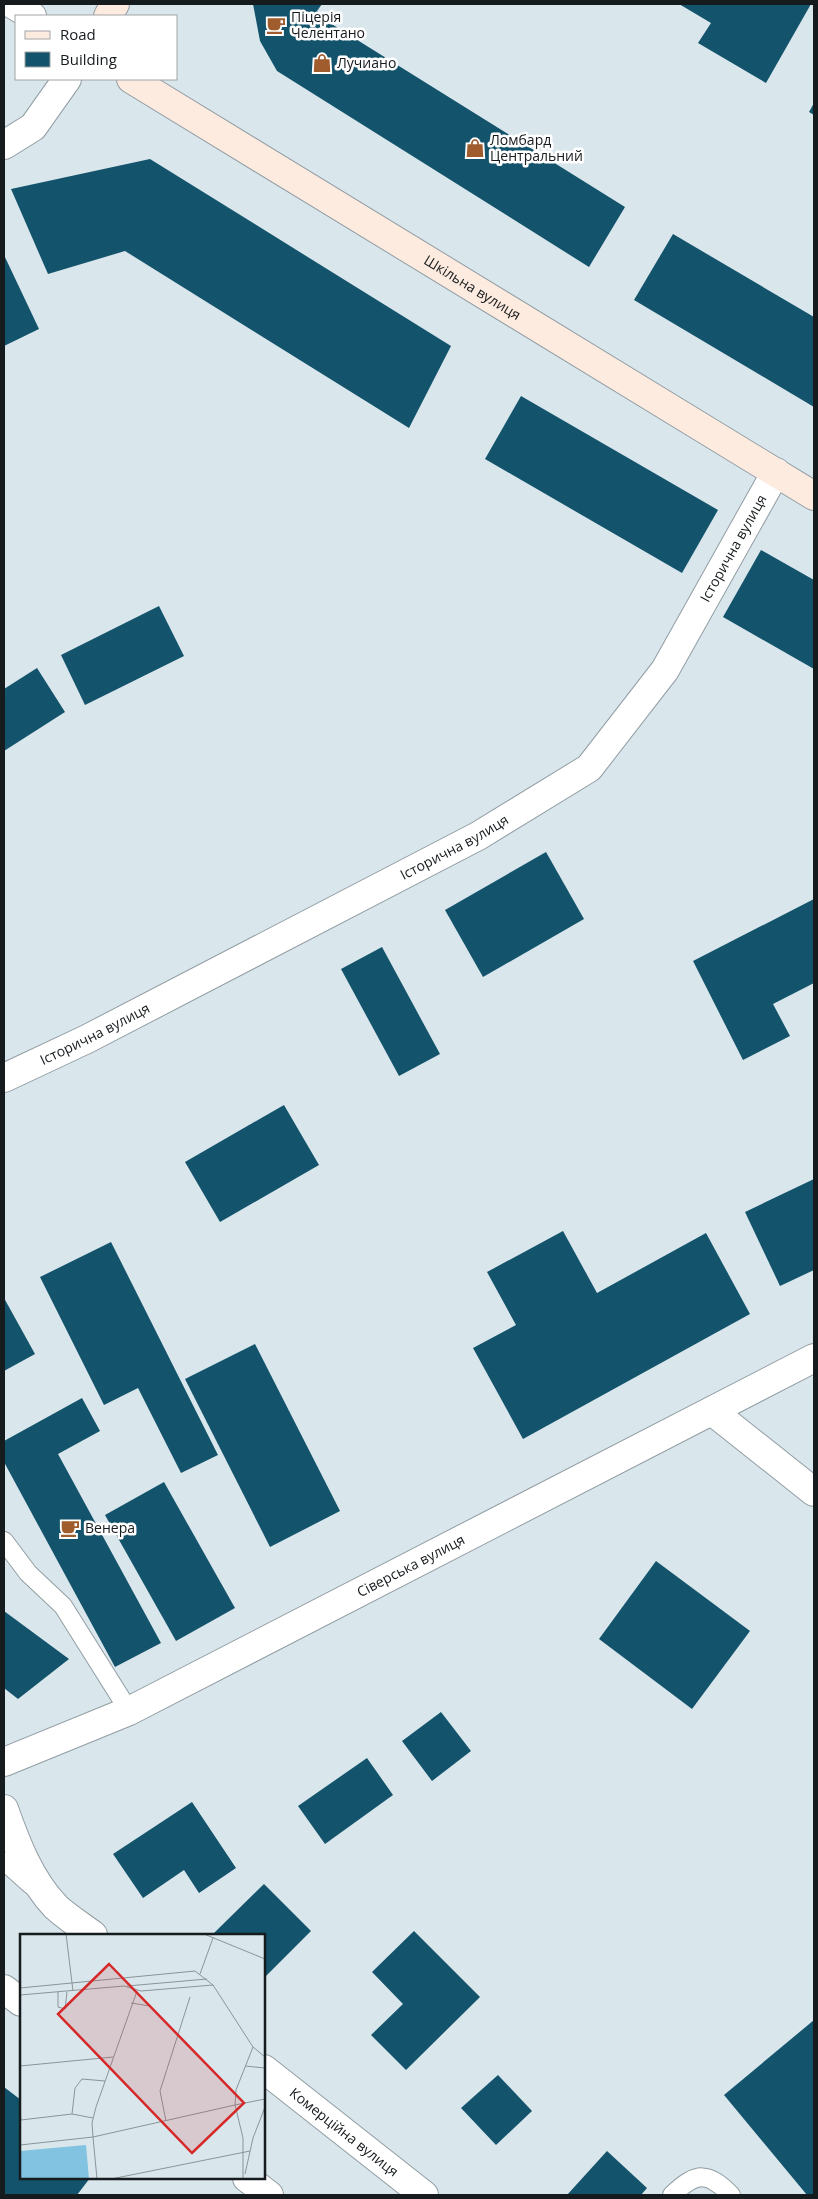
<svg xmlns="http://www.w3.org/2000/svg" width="818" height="2199" viewBox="0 0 818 2199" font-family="'Open Sans',sans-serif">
<rect width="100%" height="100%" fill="#d9e6ec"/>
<g fill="#13546c">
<polygon points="253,4 322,4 317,11 330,23 625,207 589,267 277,71 260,41"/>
<polygon points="679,4 811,4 766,83 698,43 711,23"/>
<polygon points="814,103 814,115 809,112"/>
<polygon points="150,159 451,346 409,428 125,251 48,274 11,189"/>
<polygon points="673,234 814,317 814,407 634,300"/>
<polygon points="4,255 39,329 4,346"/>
<polygon points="521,396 718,510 682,573 485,459"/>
<polygon points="761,550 814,580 814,669 723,617"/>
<polygon points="159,606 184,656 85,705 61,655"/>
<polygon points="37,668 65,712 4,751 4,689"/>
<polygon points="546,852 584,919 483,977 445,910"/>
<polygon points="814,899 814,983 773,1004 790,1036 743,1060 693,961"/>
<polygon points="382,947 440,1054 399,1076 341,969"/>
<polygon points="284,1105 319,1165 220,1222 185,1162"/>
<polygon points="814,1179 814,1270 780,1286 745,1212"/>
<polygon points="563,1231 597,1293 706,1233 750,1314 523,1439 473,1348 516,1325 487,1272"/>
<polygon points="111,1242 218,1455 181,1473 138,1388 104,1405 40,1277"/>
<polygon points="4,1298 35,1354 4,1371"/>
<polygon points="255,1344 340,1511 270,1547 185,1379"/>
<polygon points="82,1398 100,1431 58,1454 161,1643 115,1667 4,1462 4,1441"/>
<polygon points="164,1482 235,1608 176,1641 105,1515"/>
<polygon points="656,1561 750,1631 692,1709 599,1639"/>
<polygon points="4,1611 69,1659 18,1699 4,1688"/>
<polygon points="441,1712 471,1751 432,1781 402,1741"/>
<polygon points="367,1758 393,1795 325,1844 298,1806"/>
<polygon points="192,1802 236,1868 199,1893 184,1870 143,1898 113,1854"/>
<polygon points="264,1884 311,1931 264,1978 264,1935 217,1935 214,1933"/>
<polygon points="414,1931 480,1997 406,2070 371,2035 403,2004 372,1972"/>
<polygon points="814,2020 814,2195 807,2195 724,2095"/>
<polygon points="498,2075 532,2111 496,2145 461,2108"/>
<polygon points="4,2087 21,2100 21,2178 90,2178 77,2195 4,2195"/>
<polygon points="607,2151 647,2188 641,2195 567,2195"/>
</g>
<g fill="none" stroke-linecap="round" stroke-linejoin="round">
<g stroke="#919da3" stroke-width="20">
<g id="service">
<polyline points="4,1541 28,1573 63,1606 129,1711"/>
<polyline points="4,1861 31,1885"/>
<path d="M672,2195c25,-24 36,-23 59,0"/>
</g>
</g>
<g stroke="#919da3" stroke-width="30">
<g id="minor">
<path id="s1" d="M4,1078l83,-39 391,-203 111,-68 76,-98 111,-198"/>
<polyline points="712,1411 814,1492"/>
</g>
</g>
<g stroke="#919da3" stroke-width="30">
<g id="tertiary">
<polyline points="12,4 32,16"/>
<polyline points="4,145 33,127 67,79"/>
<path id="s2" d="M4,1762l125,-51 685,-353"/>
<path d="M4,1809c12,34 26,71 52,98 11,10 25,19 37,28"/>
<polyline points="4,1989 21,2002"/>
<path id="s3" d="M264,2069l160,126"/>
<polyline points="247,2178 269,2195"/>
</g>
</g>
<g stroke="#919da3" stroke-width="30">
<g id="secondary">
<polyline points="108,16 115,4"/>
<path id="s4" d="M131,79l683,417"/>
</g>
</g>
<use href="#service" stroke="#fff" stroke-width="18"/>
<use href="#minor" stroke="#fff" stroke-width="28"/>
<use href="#tertiary" stroke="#fff" stroke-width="28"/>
<use href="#secondary" stroke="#feebe0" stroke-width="28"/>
</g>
<defs>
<g id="cafe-bare" transform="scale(1.5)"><path d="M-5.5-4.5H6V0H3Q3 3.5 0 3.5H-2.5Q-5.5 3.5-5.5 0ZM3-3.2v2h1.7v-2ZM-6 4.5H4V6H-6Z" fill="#a05c2d" stroke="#fff" stroke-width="2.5" paint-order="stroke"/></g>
<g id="shop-bare" transform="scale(1.5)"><path d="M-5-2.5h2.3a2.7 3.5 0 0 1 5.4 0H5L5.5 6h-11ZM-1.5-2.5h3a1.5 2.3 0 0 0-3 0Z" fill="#a05c2d" stroke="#fff" stroke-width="2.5" paint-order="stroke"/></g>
</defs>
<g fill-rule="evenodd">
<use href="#cafe-bare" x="276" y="25"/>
<use href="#shop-bare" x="322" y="63"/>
<use href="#shop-bare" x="475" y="148"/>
<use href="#cafe-bare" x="70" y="1528"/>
</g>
<g text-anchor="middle" stroke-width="5" stroke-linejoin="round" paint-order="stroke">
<g font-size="14" fill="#161b1d" stroke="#fff" text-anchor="start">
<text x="291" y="22">Піцерія<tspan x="291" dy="16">Челентано</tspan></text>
<text x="337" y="68">Лучиано</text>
<text x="490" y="145">Ломбард<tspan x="490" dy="16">Центральний</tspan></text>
<text x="85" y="1533">Венера</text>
</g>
<g font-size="14" fill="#161b1d" stroke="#fff">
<text dy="5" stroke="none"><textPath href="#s4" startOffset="400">Шкільна вулиця</textPath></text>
<text dy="5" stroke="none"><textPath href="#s1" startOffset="926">Історична вулиця</textPath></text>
<text dy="5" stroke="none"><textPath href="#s1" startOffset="506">Історична вулиця</textPath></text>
<text dy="5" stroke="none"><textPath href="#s1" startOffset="101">Історична вулиця</textPath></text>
<text dy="5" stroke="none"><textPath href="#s2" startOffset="452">Сіверська вулиця</textPath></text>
<text dy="5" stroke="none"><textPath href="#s3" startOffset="102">Комерційна вулиця</textPath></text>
</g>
</g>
<g transform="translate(20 1934)">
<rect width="245" height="245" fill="#d9e6ec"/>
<path d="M66,211l3,34h-69v-28z" fill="#81c3e0"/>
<path fill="none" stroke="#8b9599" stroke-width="1" d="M46,0l7,57M184,0l61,25M180,40l13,-36M107,52l80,-7M0,54l175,-17 18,14 40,62 12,10M38,58v15l7,2 2,-17M0,61l104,-9 17,5 72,-6M111,69l19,3M233,113l-17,43 -1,15 30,-6M0,132l93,-9M225,132l20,2M0,179l1,7 51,-6 21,4M52,180l3,-26 7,-9 23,2M146,187l-6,-30 30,-94M73,203l-1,-14 4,-16 41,-116M73,203l4,42M0,211l73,-8 142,-32 8,33v41M225,240l8,-36 12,-31M91,245l139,-28"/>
<path fill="#d62828" fill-opacity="0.15" stroke="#d62828" stroke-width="2.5" d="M89,30l135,139 -52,50 -134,-139z"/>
<rect width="245" height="245" fill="none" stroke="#161b1d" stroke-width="2.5"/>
</g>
<rect width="818" height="2199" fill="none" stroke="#161b1d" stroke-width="10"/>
<rect x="15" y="15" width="162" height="65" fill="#ffffff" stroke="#a2a4a5"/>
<rect x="25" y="31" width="25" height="8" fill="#feebe0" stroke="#a2a4a5"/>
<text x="60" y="40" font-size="15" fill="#161b1d">Road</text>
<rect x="25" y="52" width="25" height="15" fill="#13546c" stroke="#a2a4a5"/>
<text x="60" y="65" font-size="15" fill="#161b1d">Building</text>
</svg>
